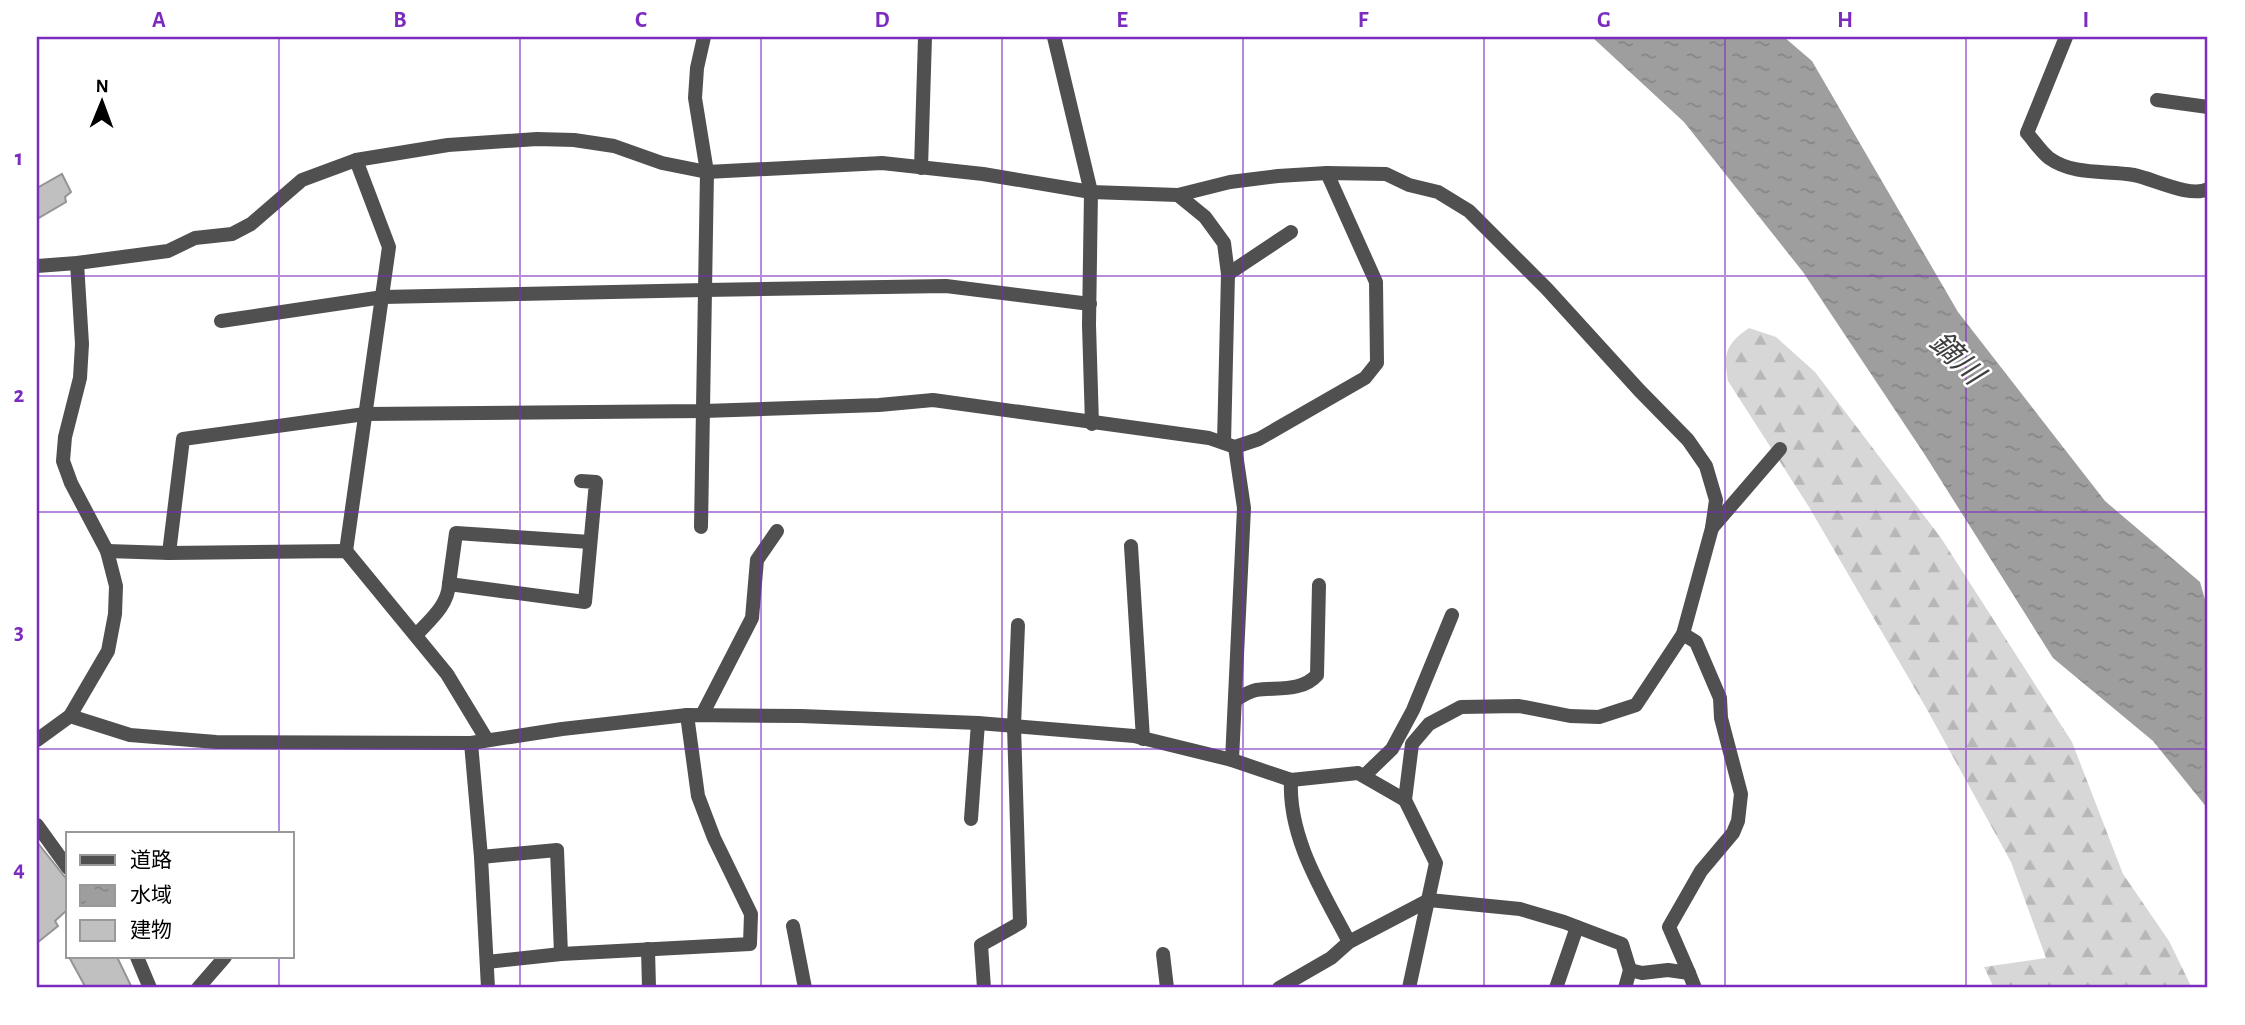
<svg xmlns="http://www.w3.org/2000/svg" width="2245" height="1025" viewBox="0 0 2245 1025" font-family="'Alegreya Sans','Noto Sans JP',sans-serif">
<defs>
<pattern id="forest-firs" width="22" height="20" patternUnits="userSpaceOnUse" patternTransform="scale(1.75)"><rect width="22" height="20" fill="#d7d7d7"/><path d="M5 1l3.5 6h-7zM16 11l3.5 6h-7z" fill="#b7b7b7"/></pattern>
<pattern id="water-ripples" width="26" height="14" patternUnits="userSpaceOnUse" patternTransform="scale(1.75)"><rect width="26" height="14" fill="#9e9e9e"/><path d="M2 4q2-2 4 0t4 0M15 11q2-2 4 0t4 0" fill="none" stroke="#868686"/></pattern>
</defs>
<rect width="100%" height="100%" fill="#fff"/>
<path fill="url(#forest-firs)" d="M1749,328l27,9 39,35 126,166 131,204 51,132 46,67 23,47h-198l-10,-21 62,-9 -35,-96 -86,-156 -116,-199 -81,-126c-5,-28 -2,-37 21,-53z"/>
<polygon fill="url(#water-ripples)" points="1592,37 1784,37 1812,61 1958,312 2105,501 2200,582 2208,610 2208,809 2153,741 2053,658 1925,455 1803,272 1684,122"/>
<g fill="#c0c0c0" stroke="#949494" stroke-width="2">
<polygon points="62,174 71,192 65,197 66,202 37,219 37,188"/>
<polygon points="37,842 68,881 68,909 55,921 58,926 37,943"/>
<polygon points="69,957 117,957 132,988 86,988"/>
</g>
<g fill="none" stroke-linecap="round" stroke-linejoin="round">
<g stroke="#505050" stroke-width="14">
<polyline points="1054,37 1091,192 1089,325 1092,424"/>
<path d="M2066,37l-39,96c7,8 14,19 22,25 25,18 57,12 85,17 20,4 56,23 74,14"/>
<polyline points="2157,100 2208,107"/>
<polyline points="921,168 925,37"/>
<polyline points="1178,195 1205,217 1224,243 1228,274 1224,443"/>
<polyline points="37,266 77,263 168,251 195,238 232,234 251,224 302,180 356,160 448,145 537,139 574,140 614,146 662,163 707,172 882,163 983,174 1091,192 1178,195 1230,182 1278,176 1327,173 1386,174 1409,185 1438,192 1469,211 1547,289 1639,390 1688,440 1706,466 1716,500 1712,528 1683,634 1636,705 1599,717 1570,716 1519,706 1461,707 1429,724 1412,744 1405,800 1436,863 1409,988"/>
<polyline points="1228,274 1291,232"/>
<polyline points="221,321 383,297 705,290 946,286 1090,304"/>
<polyline points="701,527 707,172 695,98 697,68 704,37"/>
<polyline points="1712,528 1780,449"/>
<polyline points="1131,546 1143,739"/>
<polyline points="107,551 169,553 346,551 447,674 487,740"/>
<polyline points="346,551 389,247 356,160"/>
<polyline points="169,553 183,439 365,414 704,411 879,405 933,400 1209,438 1235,447 1259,439 1365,378 1377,363 1376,282 1327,173"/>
<polyline points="449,584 456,533 590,542"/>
<path d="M417,634c14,-15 31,-29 32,-50l136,18 11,-120 -15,-1"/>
<polyline points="1683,634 1696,642 1720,698 1721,718 1741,794 1738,821 1733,833 1701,871 1669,927 1689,973"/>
<path d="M1235,700c7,-4 13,-8 21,-10 21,-3 46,2 61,-15l2,-90"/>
<polyline points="702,715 752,618 757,560 777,531"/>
<polyline points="70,716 130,735 216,742 471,743 562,729 687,715 801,716 978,723 1134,736 1232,760 1291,780 1358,773 1405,800"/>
<polyline points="37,740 70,716 108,651 115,614 116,586 107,551 71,483 63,461 65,437 80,378 82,344 77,263"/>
<polyline points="471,743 481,857 488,988"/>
<polyline points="1232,760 1244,508 1235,447"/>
<polyline points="1364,776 1392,749 1413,710 1452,615"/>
<path d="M1291,780c-3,58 32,112 58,162"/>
<polyline points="971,819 978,723"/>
<polyline points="37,825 68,868"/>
<polyline points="481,857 557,850 561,954"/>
<polyline points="793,926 805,988"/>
<polyline points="648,949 649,988"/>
<polyline points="1163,954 1167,988"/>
<polyline points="137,957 150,988"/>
<polyline points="487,962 561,954 750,944 751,914 714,838 698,796 687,715"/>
<polyline points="198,988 225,957"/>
<polyline points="984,988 981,945 1020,923 1014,726 1018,625"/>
<polyline points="1279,988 1331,958 1349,942 1429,900 1520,909 1564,922 1622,944 1630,970 1642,973 1668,970 1689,973 1695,988"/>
<polyline points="1556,988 1577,927"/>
<polyline points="1625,988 1630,970"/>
</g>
</g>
<path fill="none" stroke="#7b2cbf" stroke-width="2" stroke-opacity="0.55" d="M279,37v797M520,37v951M761,37v951M1002,37v951M1243,37v951M1484,37v951M1725,37v951M1966,37v951M37,276h2171M37,512h2171M37,749h2171M279,957v31"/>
<g text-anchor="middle" stroke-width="5" stroke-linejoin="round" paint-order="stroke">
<g font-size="30" font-style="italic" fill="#3f3f3f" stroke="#fff">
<text transform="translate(1957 358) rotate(44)" y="10">鏑川</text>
</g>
</g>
<rect width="2245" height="1025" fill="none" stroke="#ffffff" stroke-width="77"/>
<rect x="66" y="832" width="228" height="126" fill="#ffffff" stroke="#999999" stroke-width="2"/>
<rect x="80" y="855" width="35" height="10" fill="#505050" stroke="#999999" stroke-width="2"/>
<text x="130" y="867" font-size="21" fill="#000000">道路</text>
<rect x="80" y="885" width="35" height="21" fill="url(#water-ripples)" stroke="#999999" stroke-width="2"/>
<text x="130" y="902" font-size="21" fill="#000000">水域</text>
<rect x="80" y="920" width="35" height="21" fill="#c0c0c0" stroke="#999999" stroke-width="2"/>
<text x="130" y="937" font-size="21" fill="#000000">建物</text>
<g transform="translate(102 102) rotate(1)" stroke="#ffffff" stroke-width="5" paint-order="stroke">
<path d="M0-5L12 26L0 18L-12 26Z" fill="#000000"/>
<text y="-10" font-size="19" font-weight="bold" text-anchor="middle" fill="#000000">N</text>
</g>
<rect x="38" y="38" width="2168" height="948" fill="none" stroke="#7b2cbf" stroke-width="2.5"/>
<g font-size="23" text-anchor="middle" font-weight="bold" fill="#7b2cbf">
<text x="159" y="27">A</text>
<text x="400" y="27">B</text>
<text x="641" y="27">C</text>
<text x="882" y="27">D</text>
<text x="1122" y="27">E</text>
<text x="1363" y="27">F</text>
<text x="1604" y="27">G</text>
<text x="1845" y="27">H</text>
<text x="2086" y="27">I</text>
<text x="19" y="165">1</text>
<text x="19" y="402">2</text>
<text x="19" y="639">3</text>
<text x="19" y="876">4</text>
</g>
</svg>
